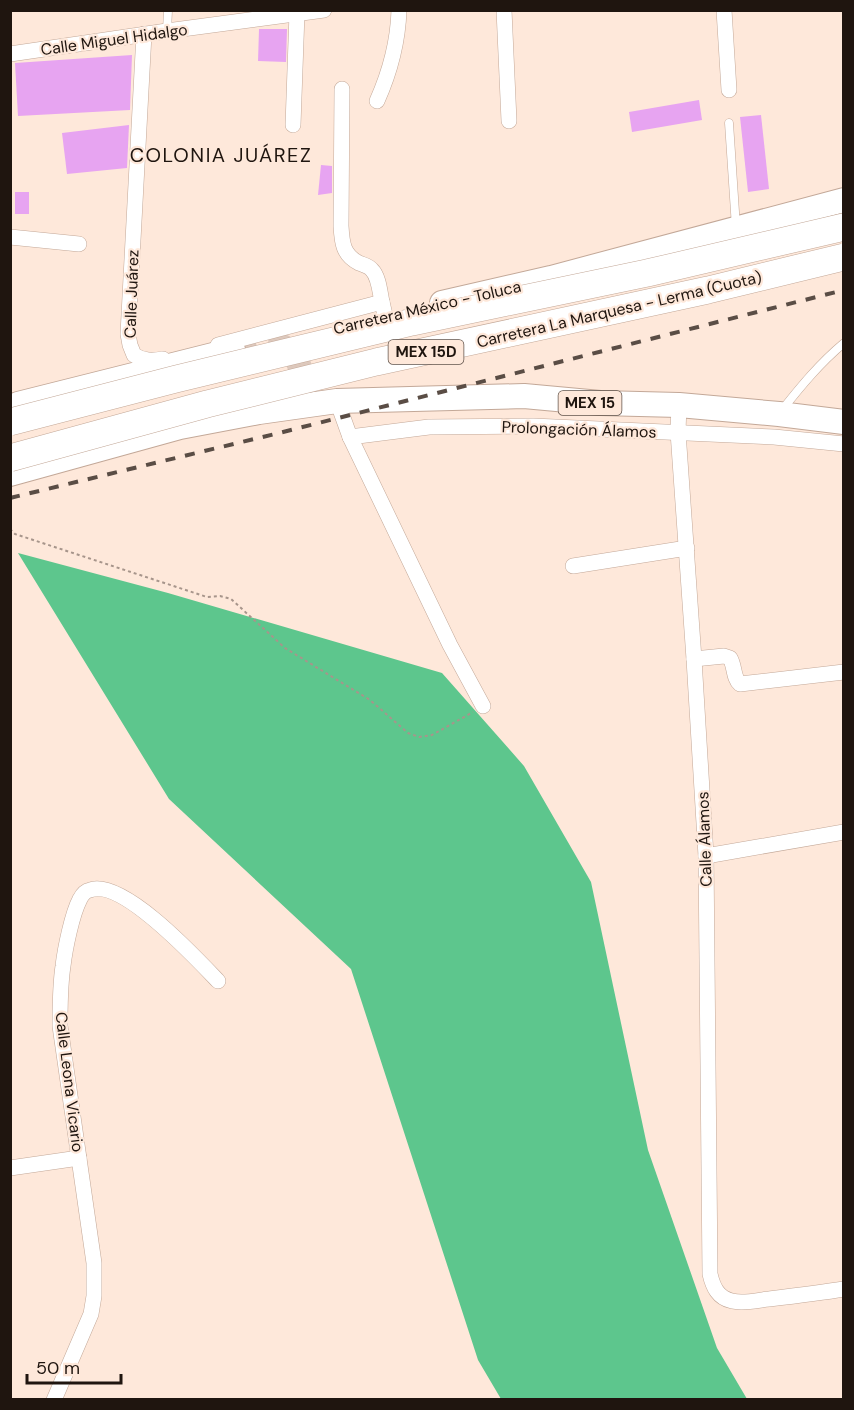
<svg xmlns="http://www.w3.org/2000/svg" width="854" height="1410" viewBox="0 0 854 1410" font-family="'DM Sans',sans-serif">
<rect width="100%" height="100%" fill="#fee8da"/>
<polygon fill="#5dc68d" points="18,553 168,593 442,673 524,766 591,882 648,1150 717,1348 747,1399 501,1399 478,1360 351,969 169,799"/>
<g fill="#e7a4f1">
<polygon points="259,29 287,29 286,62 258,61"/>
<polygon points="132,55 130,110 18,116 15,63"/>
<polygon points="699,100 702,120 632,132 629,112"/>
<polygon points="761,115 769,189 748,192 740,117"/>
<polygon points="129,125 127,168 67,174 62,133"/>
<polygon points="321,165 332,166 332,193 318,195"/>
<rect x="15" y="192" width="14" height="22"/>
</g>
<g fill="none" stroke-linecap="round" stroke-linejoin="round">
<path stroke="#ddc8bc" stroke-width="24" stroke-dasharray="24 12" stroke-linecap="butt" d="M233,350c12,-3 26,-8 38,-7 28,3 37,33 26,56"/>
<g stroke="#c3a898" stroke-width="9">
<g id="service">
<polyline points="167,31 168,10"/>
<polyline points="729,123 736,227"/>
<path d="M782,410c19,-24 38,-47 62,-67"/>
</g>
</g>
<g stroke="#c3a898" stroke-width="16">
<g id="minor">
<polyline points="504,10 509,121"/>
<polyline points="724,10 729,90"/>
<path d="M144,34l-16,300 2,11 4,10c10,6 18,6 29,4"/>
<polyline points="10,54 167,31 324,10"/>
<path d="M342,89l-1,137c1,17 2,29 18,37 5,2 10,3 13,7 7,7 8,23 10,32"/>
<path d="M377,101c13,-29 21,-59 22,-91"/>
<polyline points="293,125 297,13"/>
<polyline points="10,237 79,244"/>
<polyline points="218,345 382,302 385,315"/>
<polyline points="337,401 350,437 450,645 483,706"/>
<path d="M679,405l-1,27 16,227 12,197 4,418c3,13 8,24 22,27 12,3 26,-1 37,-2 25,-3 50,-6 75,-10"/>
<polyline points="350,437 429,427 533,426 774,437 844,444"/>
<polyline points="573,566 687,548"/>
<path d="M694,659l30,-3 6,2c5,8 3,20 10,26l104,-12"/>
<polyline points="706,856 844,832"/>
<polyline points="10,1168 79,1158"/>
<path d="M54,1400l37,-86 3,-18v-33l-34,-237c0,-20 0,-40 3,-60 2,-17 9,-52 17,-67 2,-4 5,-8 10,-9 32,-12 106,68 128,91"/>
</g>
</g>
<g stroke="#c3a898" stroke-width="26">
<g id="primary">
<polyline points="442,303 551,278 844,200"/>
<polyline points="10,408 18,404 233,350"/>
<polyline points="10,474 180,427 259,412 337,401 524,396 600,403 679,405 779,414 844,422"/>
</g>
</g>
<polyline stroke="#a7958b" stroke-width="2" stroke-dasharray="3 3" stroke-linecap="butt" points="10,529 15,534 207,597 220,596 231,599 285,648 370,700 408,733 419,737 432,735 473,712"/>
<use href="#service" stroke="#fff" stroke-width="8"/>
<use href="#minor" stroke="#fff" stroke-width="15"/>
<use href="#primary" stroke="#fff" stroke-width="24"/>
<polyline stroke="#5a4d45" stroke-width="4" stroke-dasharray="10 10" stroke-linecap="butt" points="10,498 279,433 844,290"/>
<g stroke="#c3a898" stroke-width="28" stroke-linecap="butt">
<g id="motorway-bridge">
<polyline points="10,422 176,379 412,322 647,273 844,227"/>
<polyline points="10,458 207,404 376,362 708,290 844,257"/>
</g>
</g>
<use href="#motorway-bridge" stroke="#fff" stroke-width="27"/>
</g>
<g text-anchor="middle" stroke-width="4.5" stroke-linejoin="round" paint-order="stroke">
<g fill="#fee8da" stroke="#62544c" stroke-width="1.5">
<rect x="388.5" y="340" width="75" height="24" rx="4.5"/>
<rect x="558.5" y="391" width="63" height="24" rx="4.5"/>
</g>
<g font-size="15" font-weight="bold" fill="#1f150f">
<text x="426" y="357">MEX 15D</text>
<text x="590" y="408">MEX 15</text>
</g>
<g font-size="16" fill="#1f150f" stroke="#fee8da">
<text transform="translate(114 39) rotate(-8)" y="6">Calle Miguel Hidalgo</text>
<text transform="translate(131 294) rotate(-88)" y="6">Calle Juárez</text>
<text transform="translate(427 307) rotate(-13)" y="6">Carretera México - Toluca</text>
<text transform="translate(619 309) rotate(-13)" y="6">Carretera La Marquesa - Lerma (Cuota)</text>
<text transform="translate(579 429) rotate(2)" y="6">Prolongación Álamos</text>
<text transform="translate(704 839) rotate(-92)" y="6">Calle Álamos</text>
<text transform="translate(70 1082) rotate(83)" y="6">Calle Leona Vicario</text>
</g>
<g font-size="20" letter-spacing="1.5" fill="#1f150f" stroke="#fee8da">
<text x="221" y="162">COLONIA JUÁREZ</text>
</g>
</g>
<rect width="854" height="1410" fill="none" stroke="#1f150f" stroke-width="24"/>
<path d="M27 1374v9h94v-9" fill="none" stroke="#1f150f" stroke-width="3"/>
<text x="36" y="1374" font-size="18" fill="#1f150f" stroke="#fee8da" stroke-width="4.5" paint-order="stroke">50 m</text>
</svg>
